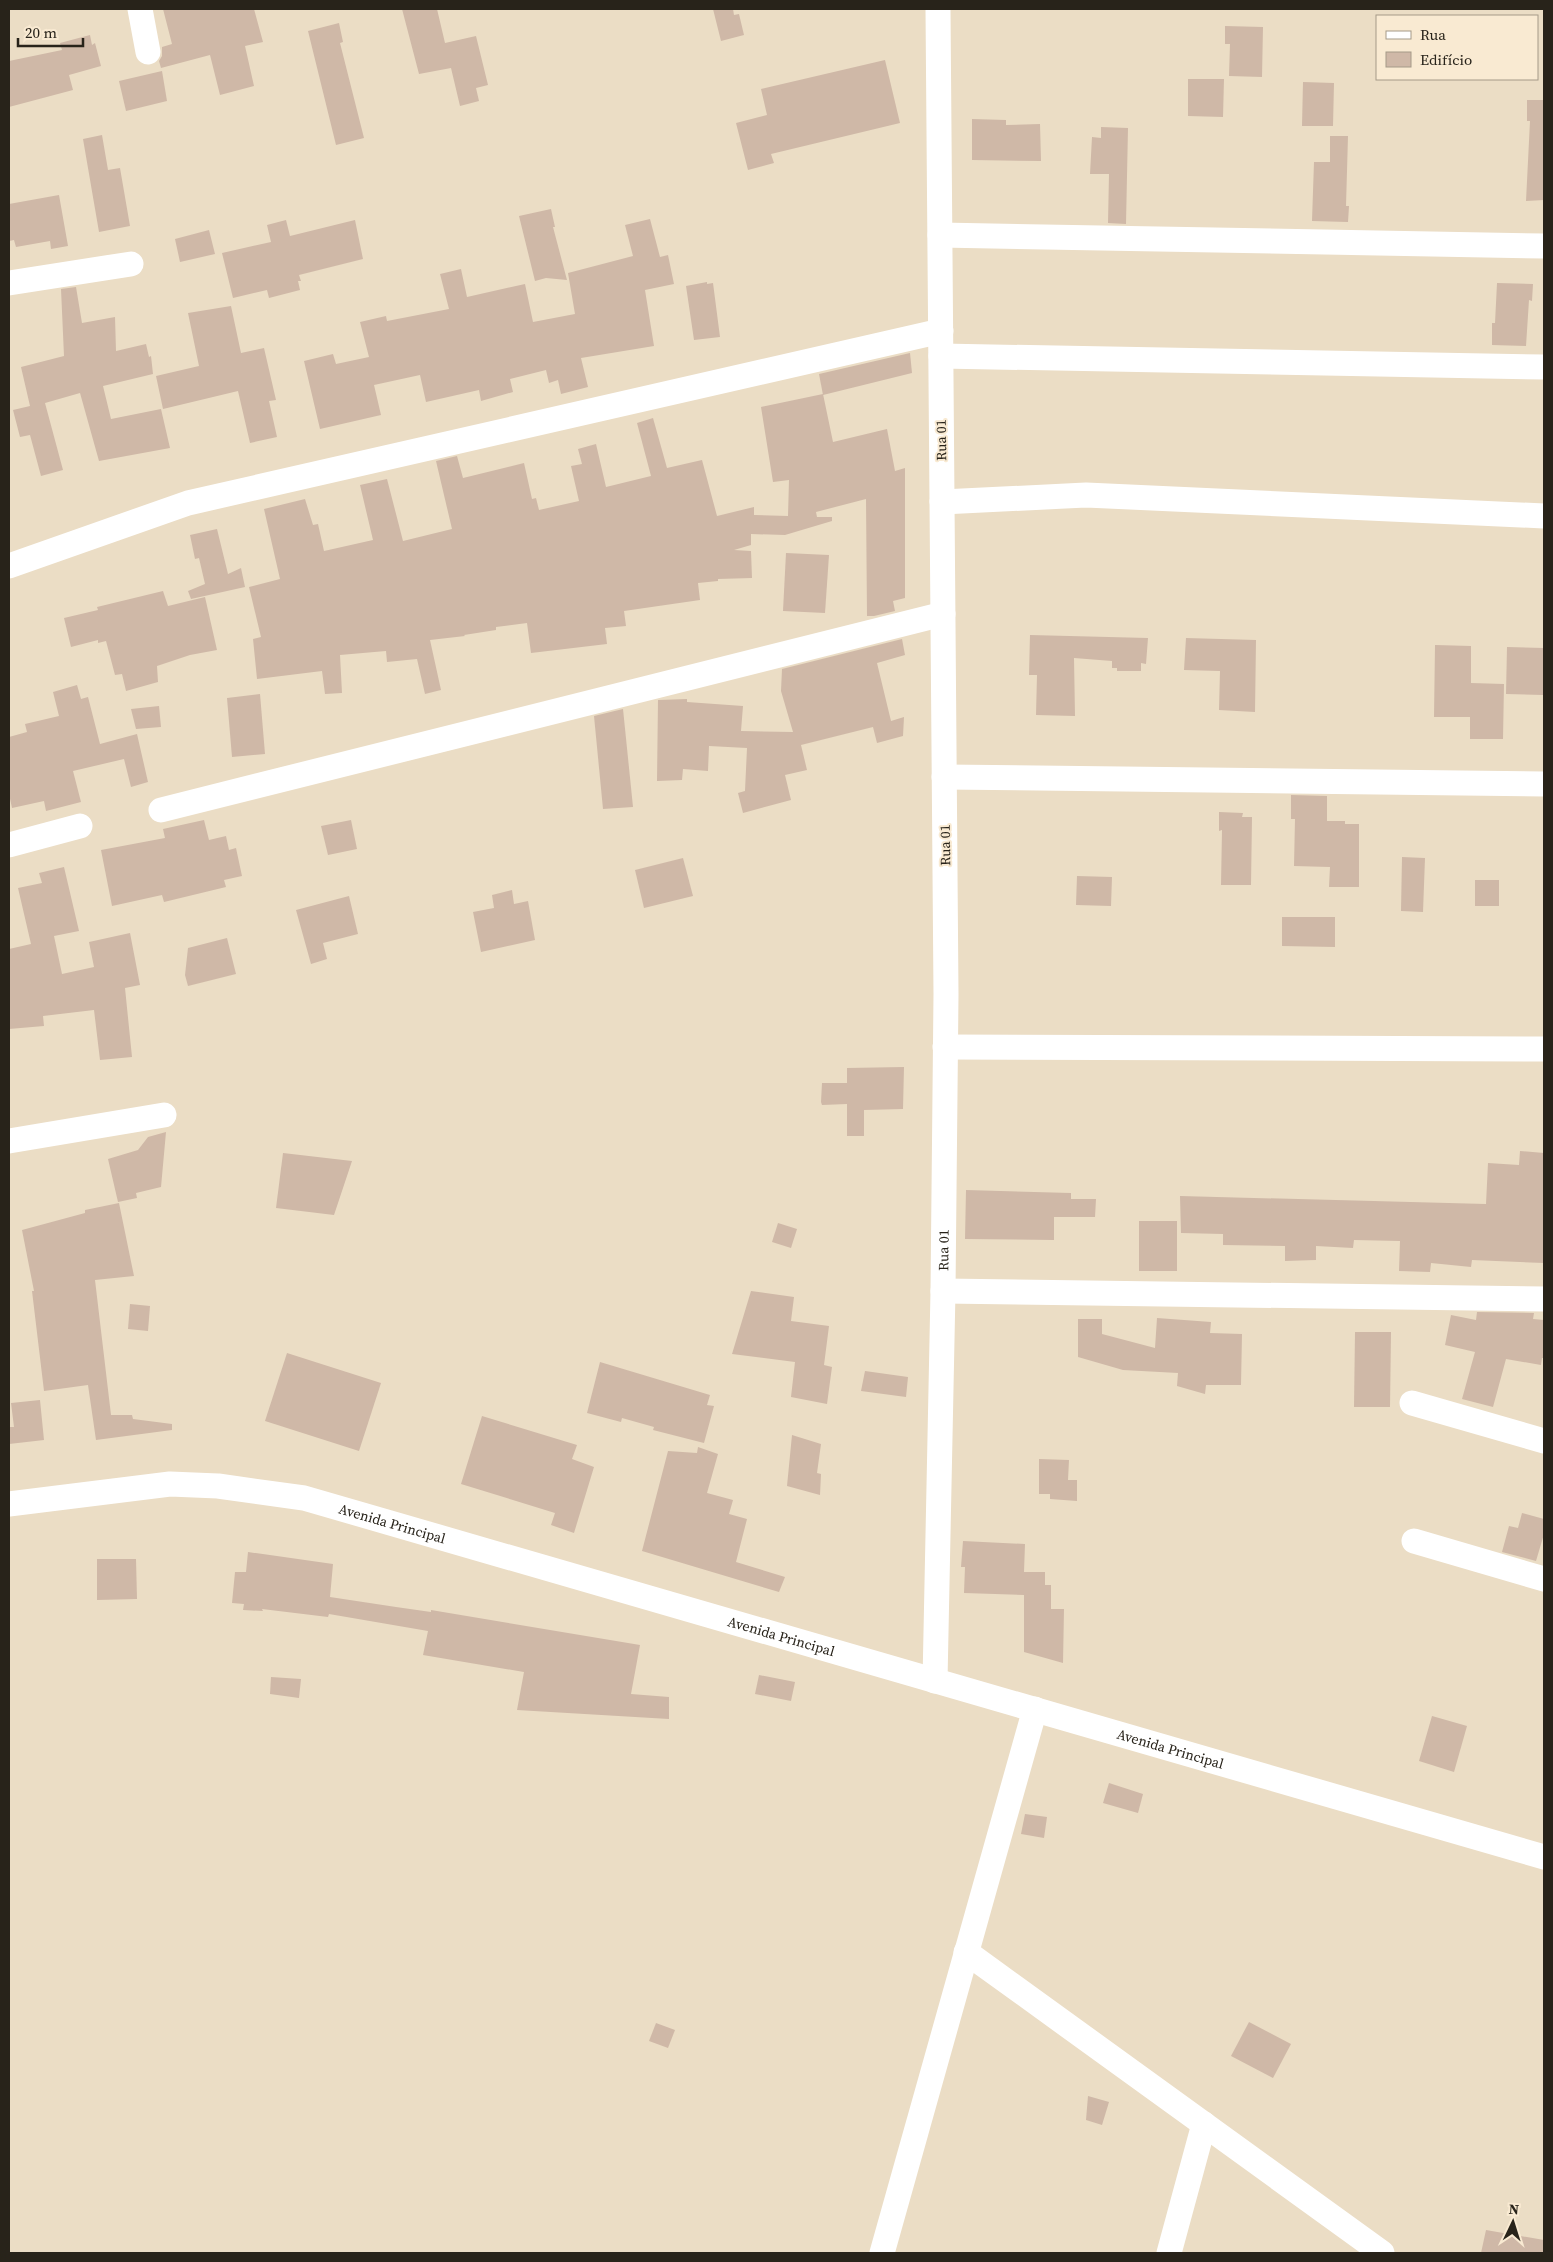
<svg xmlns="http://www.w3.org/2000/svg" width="1553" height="2262" viewBox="0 0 1553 2262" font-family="'Source Serif 4',serif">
<rect width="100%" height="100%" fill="#ebddc5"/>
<g fill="#cfb8a7">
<polygon points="163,9 254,9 263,42 245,46 254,86 220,95 210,55 161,68 159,61 162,56 162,47 172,44"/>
<polygon points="402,9 437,9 445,43 476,36 488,85 476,88 479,101 460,106 451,68 419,74"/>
<polygon points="713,9 733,9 734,15 739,14 744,35 721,41"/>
<polygon points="339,23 343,42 340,43 364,138 336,145 308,31"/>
<polygon points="1225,26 1263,27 1262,77 1229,76 1230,44 1225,44"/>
<polygon points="90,35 92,45 95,43 101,66 69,75 73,90 9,107 9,61 62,50 60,43"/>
<polygon points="885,60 900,123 771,154 774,163 748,170 736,123 767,115 761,89"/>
<polygon points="162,71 167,101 126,111 119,81"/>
<polygon points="1188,79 1224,79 1223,117 1188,116"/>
<polygon points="1303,82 1334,83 1333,126 1302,126"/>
<polygon points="1527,100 1544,100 1544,200 1526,201 1530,121 1527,121"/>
<polygon points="972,119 1006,120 1006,125 1040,124 1041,161 972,160"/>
<polygon points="1101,127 1128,128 1126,224 1108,223 1109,174 1090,174 1092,137 1101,138"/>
<polygon points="102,135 108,170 120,168 130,226 99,232 83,139"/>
<polygon points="1330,136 1348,136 1346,206 1349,206 1348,222 1312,221 1314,162 1330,162"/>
<polygon points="59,195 68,246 51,249 50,241 16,247 14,240 9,241 9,204"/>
<polygon points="551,209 555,227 553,227 567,280 546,278 535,281 519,216"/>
<polygon points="650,219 660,257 668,255 674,284 645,290 654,346 581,358 588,387 561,394 558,380 549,383 546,370 510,379 513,392 481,401 479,390 426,402 420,375 374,385 381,415 320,429 304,361 333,354 336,364 369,357 360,322 386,316 387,321 449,309 440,274 461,269 467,297 525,284 533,322 575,314 568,273 633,256 625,225"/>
<polygon points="286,220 290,236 355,220 363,259 299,275 301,281 298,281 300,290 269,298 267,290 233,298 222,253 271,242 267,225"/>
<polygon points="209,230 215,254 180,262 175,239"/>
<polygon points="707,282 707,284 713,283 720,337 694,340 686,286"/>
<polygon points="1497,283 1533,284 1532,301 1529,300 1526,346 1492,345 1492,323 1495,323"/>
<polygon points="76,287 82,323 115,317 116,351 146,344 149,357 151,356 153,374 103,386 111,419 161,409 170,448 99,461 80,393 45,403 63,470 41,476 30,435 20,437 13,410 30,406 21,367 64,356 61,289"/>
<polygon points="231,306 241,353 264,348 276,400 269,401 277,437 250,443 238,391 163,409 156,376 199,366 188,313"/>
<polygon points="910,353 912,373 823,395 819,374"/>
<polygon points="823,394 833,442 887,429 895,471 905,468 905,598 893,601 895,611 874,616 867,616 866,499 816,512 817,517 832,517 832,521 785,535 751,534 751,545 734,550 751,551 752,578 718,579 718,581 698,583 700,600 624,611 626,626 605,628 607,644 531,653 527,623 496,627 496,630 464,635 465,636 430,640 441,690 425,694 417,659 387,662 386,651 340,655 342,693 325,694 322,671 257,679 253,639 261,637 249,587 280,579 264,509 305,499 313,525 318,524 324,551 373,540 360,485 387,479 403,541 452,529 436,461 457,456 463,478 524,463 532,499 536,498 539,510 579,501 571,466 582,464 578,449 596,444 606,487 651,476 637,423 653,418 667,468 702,460 717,516 754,507 754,515 788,516 789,480 773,482 761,407"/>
<polygon points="217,529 228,574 241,568 245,587 191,599 188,591 205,584 199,558 195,559 190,535"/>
<polygon points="786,553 829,555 825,613 783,611"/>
<polygon points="163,591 168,606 205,597 217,650 190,655 157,666 158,682 126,691 122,674 115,675 106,641 98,643 98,640 71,647 64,618 98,610 97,607"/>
<polygon points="1030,635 1148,638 1146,664 1141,663 1141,671 1117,671 1117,668 1112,668 1112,661 1074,658 1075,716 1036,715 1037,675 1029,675"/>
<polygon points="1186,638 1256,640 1255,712 1219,710 1220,671 1184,670"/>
<polygon points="902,639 905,655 877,663 891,721 904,717 903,736 877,743 873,727 801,745 807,770 785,775 791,800 743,813 738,793 745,791 747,748 709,746 708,771 683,769 682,780 657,781 658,700 687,699 687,702 743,706 741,731 793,732 781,691 782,669"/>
<polygon points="1435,645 1471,646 1471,683 1504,684 1503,739 1470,739 1470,717 1434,717"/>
<polygon points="1507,647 1544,648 1543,695 1506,694"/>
<polygon points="77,685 81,699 88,697 100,744 137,734 148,782 131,787 124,759 73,771 81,802 46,811 44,801 12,808 9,794 9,737 27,732 25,724 59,716 53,692"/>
<polygon points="260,694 265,754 232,757 227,698"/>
<polygon points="159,706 161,727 136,729 131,709"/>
<polygon points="623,709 633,807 603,809 594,716"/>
<polygon points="1291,795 1327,796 1327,821 1345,821 1345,824 1359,824 1359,887 1329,887 1330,867 1294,866 1295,819 1291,819"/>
<polygon points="1219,812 1243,813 1242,817 1252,817 1251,885 1221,885 1222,830 1219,831"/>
<polygon points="204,820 209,840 226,836 229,850 236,848 242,876 224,880 226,887 164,902 162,895 112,906 101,850 165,838 163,829"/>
<polygon points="351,820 357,849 328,855 321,826"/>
<polygon points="1402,857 1425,858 1423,912 1401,911"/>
<polygon points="683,858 693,896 644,908 635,870"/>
<polygon points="64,867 79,931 54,936 62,974 94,967 89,942 130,933 140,985 125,988 132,1057 100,1060 94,1010 43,1016 44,1026 9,1029 9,949 31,944 18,888 42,883 39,873"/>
<polygon points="1077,876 1112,877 1111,906 1076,905"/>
<rect x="1475" y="880" width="24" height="26"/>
<polygon points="512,890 514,904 528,901 535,940 481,952 473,912 494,908 492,895"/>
<polygon points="349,896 358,934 323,943 327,959 311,964 296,910"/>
<polygon points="1282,917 1335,917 1335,947 1282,946"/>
<polygon points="227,938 236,974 188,986 185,975 188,948"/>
<polygon points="904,1067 903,1109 864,1110 864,1136 847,1136 847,1104 822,1105 821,1102 822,1083 847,1083 847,1068"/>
<polygon points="166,1132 161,1187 136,1193 137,1198 118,1202 108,1159 138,1150 148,1137"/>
<polygon points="1520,1151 1544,1153 1544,1263 1472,1260 1471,1267 1431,1263 1430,1272 1399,1271 1400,1241 1354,1240 1353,1248 1316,1246 1316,1260 1285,1261 1285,1246 1223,1245 1223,1234 1181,1233 1180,1196 1486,1204 1488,1163 1519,1165"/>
<polygon points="283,1153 352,1161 334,1215 276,1208"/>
<polygon points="966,1190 1071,1193 1071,1199 1096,1199 1095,1217 1054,1217 1054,1240 965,1239"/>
<polygon points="119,1203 134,1276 95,1280 111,1415 132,1415 133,1419 172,1424 172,1430 96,1440 88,1385 44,1391 32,1291 34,1291 22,1230 85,1213 85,1210"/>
<rect x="1139" y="1221" width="38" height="50"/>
<polygon points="778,1223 797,1229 791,1248 772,1242"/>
<polygon points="751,1291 794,1297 791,1321 829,1326 824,1365 832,1367 827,1404 791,1397 795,1362 732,1354"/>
<polygon points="130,1304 150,1306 148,1331 128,1329"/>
<polygon points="1477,1312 1534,1313 1533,1319 1544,1320 1544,1358 1542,1358 1541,1365 1506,1359 1493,1407 1462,1399 1475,1352 1445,1345 1451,1315 1476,1320"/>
<polygon points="1157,1318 1211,1322 1210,1333 1242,1334 1241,1385 1206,1385 1205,1394 1177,1386 1178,1373 1123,1370 1078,1357 1078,1319 1102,1319 1102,1334 1155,1348"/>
<polygon points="1355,1332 1391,1332 1390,1407 1354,1407"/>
<polygon points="287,1353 381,1383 359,1451 265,1421"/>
<polygon points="600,1362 710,1395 707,1405 714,1406 704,1443 653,1430 654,1427 622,1418 621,1422 587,1413"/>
<polygon points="865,1371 908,1377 906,1397 861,1391"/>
<polygon points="40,1400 44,1440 9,1444 9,1427 14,1427 11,1403"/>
<polygon points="482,1416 577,1445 572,1459 594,1467 574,1533 551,1525 555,1513 461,1484"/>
<polygon points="792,1435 821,1444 817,1473 821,1474 820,1495 787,1486"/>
<polygon points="698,1447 718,1454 707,1493 733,1500 729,1514 747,1519 736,1562 785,1577 779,1592 642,1551 668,1451 697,1453"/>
<polygon points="1039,1459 1069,1460 1068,1480 1077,1480 1077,1501 1050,1499 1050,1494 1039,1494"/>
<polygon points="1522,1513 1544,1519 1544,1534 1536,1561 1502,1552 1509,1526 1518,1528"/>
<polygon points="963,1541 1025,1544 1024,1572 1045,1572 1045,1585 1051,1585 1051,1609 1064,1609 1063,1663 1024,1652 1024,1595 964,1593 965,1567 961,1567"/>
<polygon points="248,1552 333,1564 330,1597 396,1607 431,1612 431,1610 640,1645 631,1694 669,1697 669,1719 517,1710 524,1672 423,1655 428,1631 329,1614 328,1617 262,1609 263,1611 243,1610 244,1604 232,1603 235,1572 246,1572"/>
<polygon points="97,1559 136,1559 137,1599 97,1600"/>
<polygon points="759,1675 795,1682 791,1701 755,1694"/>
<polygon points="271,1677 301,1679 299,1698 270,1694"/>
<polygon points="1432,1716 1467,1726 1454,1772 1419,1761"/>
<polygon points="1109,1783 1143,1794 1138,1813 1103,1803"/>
<polygon points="1025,1814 1047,1817 1044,1838 1021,1834"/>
<polygon points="1249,2022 1291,2044 1273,2078 1231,2056"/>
<polygon points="656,2023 675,2030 668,2048 649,2041"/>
<polygon points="1088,2096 1109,2102 1102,2125 1086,2120"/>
<polygon points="1486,2230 1544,2240 1544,2253 1481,2253"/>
</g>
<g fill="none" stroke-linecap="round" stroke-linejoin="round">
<g stroke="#fff" stroke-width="25">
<polyline points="140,9 148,52"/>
<polyline points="940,235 1544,246"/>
<polyline points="9,283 131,264"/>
<polyline points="941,356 1544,367"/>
<polyline points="942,502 1086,495 1544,516"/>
<polyline points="9,566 188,503 941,331"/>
<polyline points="944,777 1544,784"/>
<polyline points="161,810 943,614"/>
<polyline points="9,845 80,826"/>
<polyline points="945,1047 1544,1049"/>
<polyline points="9,1141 164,1115"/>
<polyline points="943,1291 1544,1299"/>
<polyline points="1412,1403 1544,1441"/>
<path id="s1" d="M9,1504l161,-20 48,2 86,12 1240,359"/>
<polyline points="1414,1541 1544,1579"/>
<path id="s2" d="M935,1681l8,-390 3,-297 -8,-985"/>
<polyline points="966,1952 1382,2253"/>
<polyline points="882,2253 1035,1709"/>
<polyline points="1169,2253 1204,2124"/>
</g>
</g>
<g text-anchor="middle" stroke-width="4" stroke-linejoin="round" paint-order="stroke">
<g font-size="14" fill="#28231a" stroke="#f9ead2">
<text transform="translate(941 440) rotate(-91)" y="5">Rua 01</text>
<text transform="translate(945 845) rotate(-91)" y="5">Rua 01</text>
<text dy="5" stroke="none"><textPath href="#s2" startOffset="431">Rua 01</textPath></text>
<text dy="5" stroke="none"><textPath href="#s1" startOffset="389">Avenida Principal</textPath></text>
<text dy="5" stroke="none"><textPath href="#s1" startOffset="794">Avenida Principal</textPath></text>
<text dy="5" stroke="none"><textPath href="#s1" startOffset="1199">Avenida Principal</textPath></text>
</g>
</g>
<rect width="1553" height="2262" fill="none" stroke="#28231a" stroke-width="20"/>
<rect x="1376" y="15" width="162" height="65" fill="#f9ead2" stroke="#a59a88"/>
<rect x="1386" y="31" width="25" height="8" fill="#ffffff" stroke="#a59a88"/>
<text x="1420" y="40" font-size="15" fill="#28231a">Rua</text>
<rect x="1386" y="52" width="25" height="15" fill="#cfb8a7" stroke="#a59a88"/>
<text x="1420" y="65" font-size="15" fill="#28231a">Edifício</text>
<g transform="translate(1513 2222) rotate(4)" stroke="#f9ead2" stroke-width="4" paint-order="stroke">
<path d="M0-4L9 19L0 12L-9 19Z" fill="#28231a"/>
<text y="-8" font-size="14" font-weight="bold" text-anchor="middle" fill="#28231a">N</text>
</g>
<path d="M18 38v8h65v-8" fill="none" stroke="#28231a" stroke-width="2.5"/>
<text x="25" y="38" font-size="15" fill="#28231a" stroke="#f9ead2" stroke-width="4" paint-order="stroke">20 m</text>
</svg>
